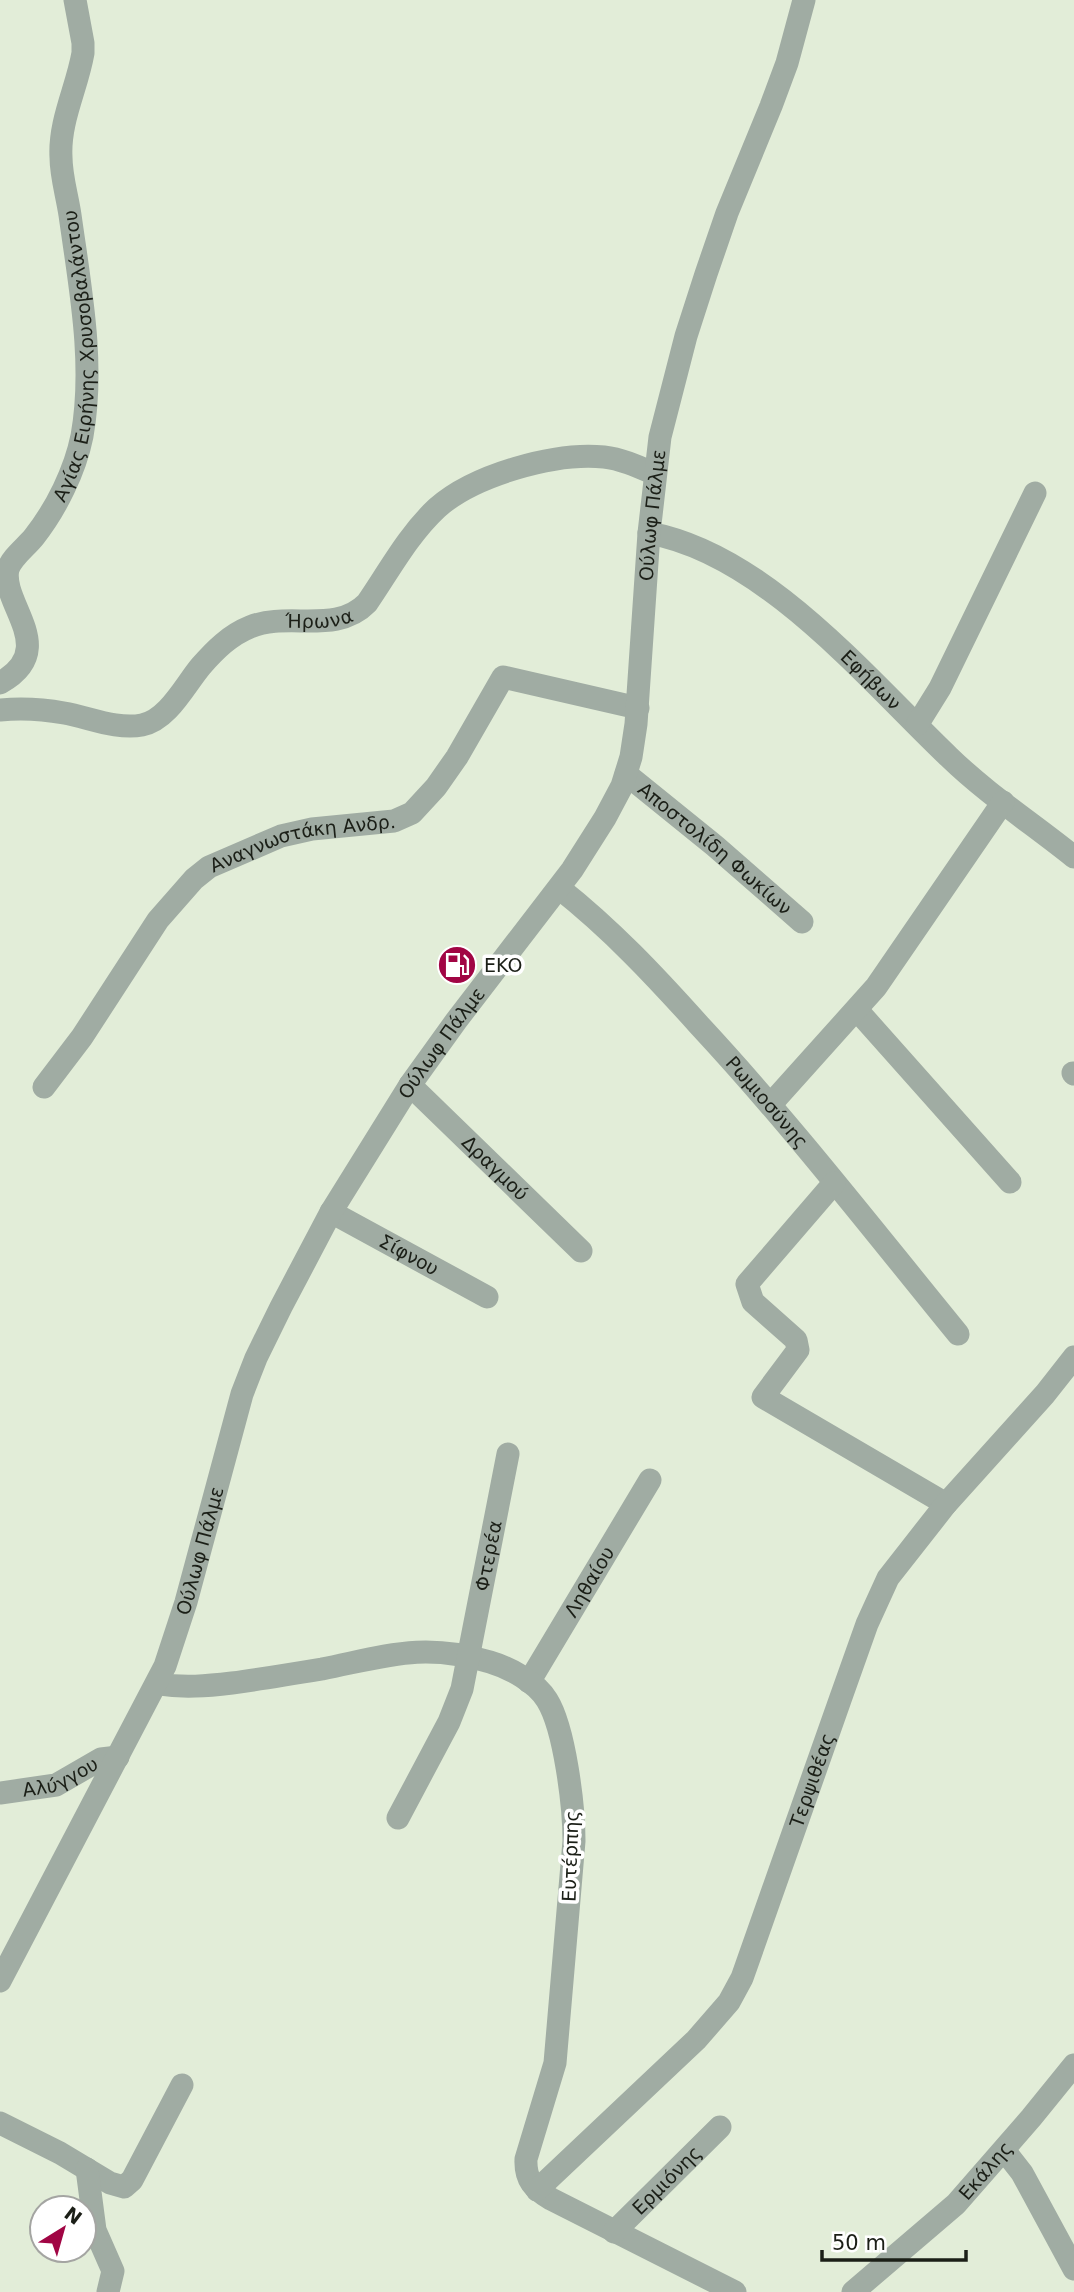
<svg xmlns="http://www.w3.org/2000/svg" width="1074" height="2292" viewBox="0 0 1074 2292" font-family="'DejaVu Sans',sans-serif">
<rect width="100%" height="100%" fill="#e2edd8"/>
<polygon fill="#656450" points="456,950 470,960 456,980 442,970"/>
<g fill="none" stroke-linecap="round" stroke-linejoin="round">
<g stroke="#a0aca3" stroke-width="23">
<path id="s1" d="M649,533c116,21 218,146 300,224 38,37 84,67 125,100"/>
<path id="s2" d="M0,683c61,-34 0,-79 8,-114 4,-12 18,-22 26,-32 22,-28 41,-66 48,-101 13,-72 -2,-149 -12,-221 -3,-20 -9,-39 -9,-58 -2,-36 16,-69 22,-104v-10l-8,-43"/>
<path id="s3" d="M0,710c21,-2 42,-1 64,3 24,4 53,17 78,12 26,-5 43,-40 59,-59 14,-16 29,-31 49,-39 38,-16 86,8 117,-24 22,-32 41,-68 70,-95 37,-33 118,-56 167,-51 18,2 35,10 51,17"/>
<polyline points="917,725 940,688 1035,493"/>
<path id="s4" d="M626,774l89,72 87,76"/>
<path id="s5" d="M559,888c52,41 96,88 140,137 92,99 174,205 259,309"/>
<polyline points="857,1010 1010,1182"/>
<polyline points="1073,1073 1074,1074"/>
<path id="s6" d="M410,1085l171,166"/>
<path id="s7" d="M44,1087l38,-50 76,-117 36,-41 15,-12 72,-31 31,-7 82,-8 18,-8 24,-26 21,-30 46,-80 135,31"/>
<polyline points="771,1104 876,987 1003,802"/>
<polyline points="834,1183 747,1284 753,1302 796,1340 798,1350 763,1397 946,1504"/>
<path id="s8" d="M331,1212l156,85"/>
<path id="s9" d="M529,1682l121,-202"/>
<path d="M158,1684c26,4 49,2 74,-1 30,-4 60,-9 90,-14 65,-13 101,-27 168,-7 20,6 46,20 57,38 18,29 27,107 27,141l-19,222 -29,96c-1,21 8,30 25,40l184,93"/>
<path id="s10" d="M0,1793l56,-8 45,-26 17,-2"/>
<path id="s11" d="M398,1818l51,-96 13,-33 46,-235"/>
<path id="s12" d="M0,1981l165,-315 21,-64 56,-208 14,-36 25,-51 50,-95 79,-127 46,-64 116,-151 33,-52 17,-32 9,-29 5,-33 13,-191 11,-96 26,-101 20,-62 21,-61 44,-107 16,-43 17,-63"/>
<polyline points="0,2123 60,2153 110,2183 124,2187 132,2180 182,2085"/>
<polyline points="1004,2150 1022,2173 1074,2269"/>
<polyline points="87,2169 95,2230 113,2271 108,2292"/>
<path id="s13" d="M537,2190l159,-150 33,-38 13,-24 98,-278 27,-76 21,-46 58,-74 99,-110 29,-37"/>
<path id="s14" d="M614,2232l106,-105"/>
<path id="s15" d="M853,2292l103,-88 75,-86 43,-53"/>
</g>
</g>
<defs>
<g id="fuel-disc" transform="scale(2.0125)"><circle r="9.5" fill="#a10544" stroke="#fff"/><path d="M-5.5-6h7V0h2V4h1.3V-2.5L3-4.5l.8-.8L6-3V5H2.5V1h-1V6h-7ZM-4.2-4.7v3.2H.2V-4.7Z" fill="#fff"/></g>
</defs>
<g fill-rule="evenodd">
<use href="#fuel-disc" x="457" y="965"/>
</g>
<g text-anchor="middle" stroke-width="7" stroke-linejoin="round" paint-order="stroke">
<g font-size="19" fill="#1b1f17" stroke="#fff">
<text dy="7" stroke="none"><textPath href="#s2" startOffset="362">Αγίας Ειρήνης Χρυσοβαλάντου</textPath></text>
<text dy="7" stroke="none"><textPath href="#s12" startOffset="1631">Ούλωφ Πάλμε</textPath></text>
<text dy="7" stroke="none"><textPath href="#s3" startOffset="362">Ήρωνα</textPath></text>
<text dy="7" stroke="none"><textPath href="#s1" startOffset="270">Εφήβων</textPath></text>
<text dy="7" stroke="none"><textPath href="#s7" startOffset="374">Αναγνωστάκη Ανδρ.</textPath></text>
<text dy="7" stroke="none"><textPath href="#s4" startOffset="116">Αποστολίδη Φωκίων</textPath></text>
<text dy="7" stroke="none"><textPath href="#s12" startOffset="1043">Ούλωφ Πάλμε</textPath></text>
<text dy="7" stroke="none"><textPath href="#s5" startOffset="299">Ρωμιοσύνης</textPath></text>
<text dy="7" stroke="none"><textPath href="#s6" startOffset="119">Δραγμού</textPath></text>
<text dy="7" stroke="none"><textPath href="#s8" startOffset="89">Σίφνου</textPath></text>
<text dy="7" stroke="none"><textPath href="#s12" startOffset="476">Ούλωφ Πάλμε</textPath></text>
<text dy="7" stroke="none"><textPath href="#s11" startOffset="280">Φτερέα</textPath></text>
<text dy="7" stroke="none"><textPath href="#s9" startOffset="117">Ληθαίου</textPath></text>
<text dy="7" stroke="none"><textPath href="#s10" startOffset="63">Αλύγγου</textPath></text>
<text dy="7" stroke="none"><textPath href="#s13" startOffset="506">Τερψιθέας</textPath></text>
<text transform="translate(570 1856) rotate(-88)" y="7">Ευτέρπης</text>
<text dy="7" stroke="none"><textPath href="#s15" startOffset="180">Εκάλης</textPath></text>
<text dy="7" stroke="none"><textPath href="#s14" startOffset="74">Ερμιόνης</textPath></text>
</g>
<g font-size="19" fill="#1b1f17" stroke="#fff" text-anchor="start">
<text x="484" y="972">EKO</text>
</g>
</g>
<g transform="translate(63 2229) rotate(37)"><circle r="33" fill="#ffffff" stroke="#a4a5a2" stroke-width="2"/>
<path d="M0-5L12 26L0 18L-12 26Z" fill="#a10544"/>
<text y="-10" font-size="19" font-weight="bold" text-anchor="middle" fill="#1b1f17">N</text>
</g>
<path d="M822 2250v10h144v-10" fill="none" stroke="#1b1f17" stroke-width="3.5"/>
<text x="832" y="2250" font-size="21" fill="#1b1f17" stroke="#ffffff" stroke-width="5" paint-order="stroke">50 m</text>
</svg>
